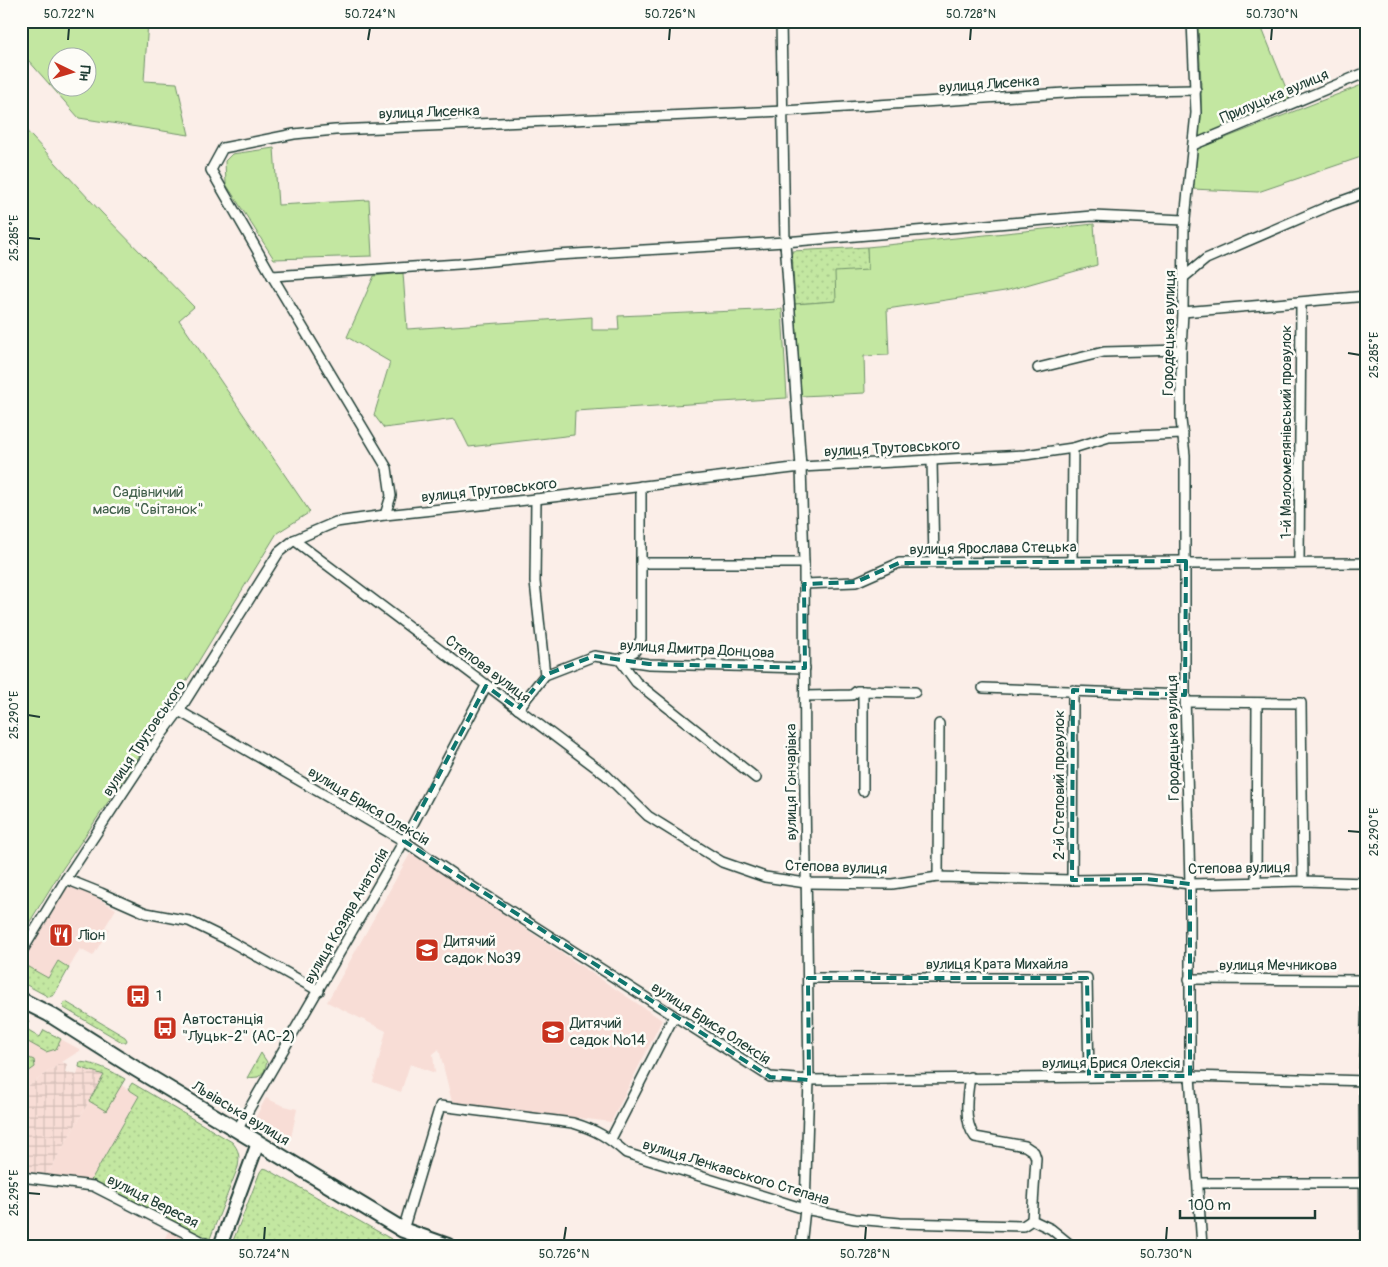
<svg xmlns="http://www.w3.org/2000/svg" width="1388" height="1267" viewBox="0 0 1388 1267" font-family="Pangolin,sans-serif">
<defs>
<pattern id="industrial-grid" width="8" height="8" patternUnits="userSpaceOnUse" patternTransform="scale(1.25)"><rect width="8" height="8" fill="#f8ddd6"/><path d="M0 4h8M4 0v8" fill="none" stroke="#d4bfb8"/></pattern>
<pattern id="grass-dots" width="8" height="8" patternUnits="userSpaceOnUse" patternTransform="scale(1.25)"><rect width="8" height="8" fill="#c3e7a1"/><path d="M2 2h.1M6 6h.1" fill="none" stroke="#a7c78b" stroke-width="1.8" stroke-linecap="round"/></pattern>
</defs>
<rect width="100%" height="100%" fill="#fbeee8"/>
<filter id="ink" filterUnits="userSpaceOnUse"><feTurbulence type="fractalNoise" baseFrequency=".02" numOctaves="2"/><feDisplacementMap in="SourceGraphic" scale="10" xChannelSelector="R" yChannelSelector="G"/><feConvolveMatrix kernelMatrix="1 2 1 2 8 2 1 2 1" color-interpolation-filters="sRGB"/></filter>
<g filter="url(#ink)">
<g fill="#f8ddd6">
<polygon points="411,852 662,1020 611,1122 452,1102 439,1049 433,1054 435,1073 410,1064 401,1092 373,1082 386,1031 327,1002"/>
<polygon points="75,887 97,898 116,909 105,927 109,929 93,956 80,949 69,968 58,961 48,978 21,963 21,960 65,888"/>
<polygon points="21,1016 29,1021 25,1028 40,1037 44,1030 81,1050 62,1062 21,1091"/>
<polygon points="104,1075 139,1096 90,1182 47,1175"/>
<polygon points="266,1098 281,1105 297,1109 291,1138 255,1118"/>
<polygon points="169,1230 201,1246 161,1246"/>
</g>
<polygon fill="url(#industrial-grid)" points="62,1062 67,1064 65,1072 77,1075 79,1067 104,1075 47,1175 21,1171 21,1091"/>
<g fill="url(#grass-dots)" stroke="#71926a">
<polygon points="867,247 869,270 837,301 795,304 792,251"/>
<polygon points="58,961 69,968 54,995 49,997 21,982 21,963 48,978"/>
<polygon points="66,1002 125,1037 127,1040 126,1042 122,1042 64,1008 63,1004"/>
<polygon points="21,1016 29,1021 25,1028 40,1037 44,1030 61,1039 56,1049 46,1052 21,1038"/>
<polygon points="261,1053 267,1062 264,1072 258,1077 247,1078"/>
<polygon points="29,1058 34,1060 35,1067 21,1077 21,1063"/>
<path d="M80,1062c18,2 30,8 45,17l-19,32 -17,-10 15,-26 -25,-8z"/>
<path d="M132,1083l100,59c7,8 8,14 6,25l-29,74 -119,-59 49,-86 -11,-7z"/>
<polygon points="263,1168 267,1169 400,1244 407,1246 231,1246 260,1172"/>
</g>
<g fill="#c3e7a1" stroke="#71926a" fill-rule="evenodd">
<path d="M21,21h127l-4,60 33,2 12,52 -110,-17 -58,-66zM58,58h30v30h-30z"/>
<path d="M1197,21h62l31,77 -92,41c6,-40 2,-78 -1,-118z"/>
<polygon points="1367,83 1367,155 1258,192 1192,189 1197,149"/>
<polygon points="21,125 101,212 194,307 179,320 310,512 277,533 151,739 61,871 21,936"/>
<polygon points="274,148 278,205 369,200 372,256 274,259 226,184 225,161 232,154"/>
<polygon points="1094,224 1097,265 1005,291 887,309 889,355 864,356 865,393 801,396 795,304 836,301 835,272 868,270 867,247"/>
<polygon points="403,273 407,329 592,317 592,330 619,330 618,316 782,309 787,398 575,411 574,435 469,447 455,419 384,428 374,415 390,362 347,337 374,276"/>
</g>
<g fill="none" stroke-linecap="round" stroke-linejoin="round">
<g stroke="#1f3d34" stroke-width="12">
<g id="minor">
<polyline points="781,21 785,242 801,467 804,563 805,794 809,1080 805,1209 801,1246"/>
<polyline points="1192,21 1196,113 1184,229 1183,312 1181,350 1181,420 1185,455 1185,695 1190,884 1190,1076 1202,1246"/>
<polyline points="1193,145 1367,72"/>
<polyline points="272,276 459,264 557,255 785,242 1092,216 1185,220"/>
<polyline points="1184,277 1206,259 1331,205 1367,192"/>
<polyline points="1183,312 1367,296"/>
<polyline points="1038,368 1104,352 1181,350"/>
<polyline points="932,460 934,562"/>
<polyline points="536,499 535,582 545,675"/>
<polyline points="385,515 391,496 387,468 272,276 211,170 223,148 294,134 335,130 784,111 1080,92 1196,90"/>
<polyline points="294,540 606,775 648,816 722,862 765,877 806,883 892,884 938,877 1072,880 1146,879 1190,884 1303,881 1367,883"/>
<polyline points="1072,561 1073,448"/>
<polyline points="1299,562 1301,303"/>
<polyline points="641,563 804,563"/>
<polyline points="1186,564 1367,563"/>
<polyline points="804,584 856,582 899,563 1186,561"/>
<polyline points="620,659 635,651 641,639 641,486"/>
<polyline points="620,660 636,682 756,778"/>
<polyline points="983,688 1185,695"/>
<polyline points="805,696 852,695 857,691 915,692"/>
<polyline points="1186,702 1301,703 1303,881"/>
<polyline points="518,709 545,675 594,656 649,664 805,668"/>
<polyline points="179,711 404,841 454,875 770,1077 809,1080 1190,1076 1367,1081"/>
<polyline points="863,791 863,691"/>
<polyline points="938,877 939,724"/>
<polyline points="66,879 101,893 146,913 189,921 228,940 319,991"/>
<polyline points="1072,880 1073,690"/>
<polyline points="1256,882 1257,703"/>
<polyline points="21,953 66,879 159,738 179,711 279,552 294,540 336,522 385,515 536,499 801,467 1025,455 1073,448 1109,437 1183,434"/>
<polyline points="808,978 1087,978 1089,1076"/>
<polyline points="1189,979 1367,980"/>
<path d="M970,1077c-3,18 -7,45 5,60l50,9 9,6 2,6 -4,62"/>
<polyline points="237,1130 404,841 486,686"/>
<polyline points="611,1139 674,1016"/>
<polyline points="21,1177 93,1186 211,1246"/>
<polyline points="1198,1183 1367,1183"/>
<path d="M403,1230l37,-124 133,17c23,7 35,14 53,30l179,56 50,10 45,4 123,3 9,-6 19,9 21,17"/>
<polyline points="1365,1246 1364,1081 1367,996"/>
</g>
</g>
<g stroke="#1f3d34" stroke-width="16">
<polyline id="secondary" points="220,1246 258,1143"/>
</g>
<g stroke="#1f3d34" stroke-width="18">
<polyline id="primary" points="21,1000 49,1014 136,1069 403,1230 448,1246"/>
</g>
<use href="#minor" stroke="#fdfcf7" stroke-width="9"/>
<use href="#secondary" stroke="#fdfcf7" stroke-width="12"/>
<use href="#primary" stroke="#fdfcf7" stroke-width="14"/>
</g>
</g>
<path fill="none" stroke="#0f766e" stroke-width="4" stroke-dasharray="10 6" stroke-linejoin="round" d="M1186,561l-1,134 -112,-5 -1,190 74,-1 44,5v192h-101l-2,-98h-279l1,102 -39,-3 -366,-236 82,-155 32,23 27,-34 49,-19 55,8 156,4 -1,-84 52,-2 43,-19z"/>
<path fill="none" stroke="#1f3d34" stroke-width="2" d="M68,40l1,-12M368,40l2,-12M669,40l1,-12M970,40l1,-12M1271,40l1,-12M28,238l12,1M1348,353l12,2M28,715l12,2M1348,831l12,1M28,1193l12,1M264,1240l1,-13M564,1240l2,-13M865,1240l1,-13M1166,1240l1,-13"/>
<defs>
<g id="restaurant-square" transform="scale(1.25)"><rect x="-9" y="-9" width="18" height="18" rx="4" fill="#c8321e" stroke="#fdfcf7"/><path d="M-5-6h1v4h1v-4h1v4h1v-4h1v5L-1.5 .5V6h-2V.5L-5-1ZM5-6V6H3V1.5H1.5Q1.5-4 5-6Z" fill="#fff"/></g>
<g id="school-square" transform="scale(1.25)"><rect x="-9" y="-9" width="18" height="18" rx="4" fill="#c8321e" stroke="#fdfcf7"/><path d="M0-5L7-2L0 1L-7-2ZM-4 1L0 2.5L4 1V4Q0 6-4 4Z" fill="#fff"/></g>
<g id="bus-square" transform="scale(1.25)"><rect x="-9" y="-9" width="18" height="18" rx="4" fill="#c8321e" stroke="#fdfcf7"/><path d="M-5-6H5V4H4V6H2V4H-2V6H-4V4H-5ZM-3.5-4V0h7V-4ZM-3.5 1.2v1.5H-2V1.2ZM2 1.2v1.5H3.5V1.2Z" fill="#fff"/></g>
</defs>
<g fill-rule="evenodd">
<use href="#restaurant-square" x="61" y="935"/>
<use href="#school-square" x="427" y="950"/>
<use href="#bus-square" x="138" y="996"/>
<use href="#bus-square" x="165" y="1028"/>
<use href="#school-square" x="553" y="1032"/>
</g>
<g text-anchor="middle" stroke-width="5" stroke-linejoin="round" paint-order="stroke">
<g font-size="15" fill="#1f3d34" stroke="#fdfcf7">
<text transform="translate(989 84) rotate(-4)" y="5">вулиця Лисенка</text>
<text transform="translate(1274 96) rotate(-23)" y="5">Прилуцька вулиця</text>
<text transform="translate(429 112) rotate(-2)" y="5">вулиця Лисенка</text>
<text transform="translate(1169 333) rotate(-89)" y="5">Городецька вулиця</text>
<text transform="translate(1286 432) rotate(-90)" y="5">1-й Малоомелянівський провулок</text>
<text transform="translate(892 448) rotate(-3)" y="5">вулиця Трутовського</text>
<text transform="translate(489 490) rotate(-6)" y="5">вулиця Трутовського</text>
<text transform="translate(993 548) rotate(-1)" y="5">вулиця Ярослава Стецька</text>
<text transform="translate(697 649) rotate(3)" y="5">вулиця Дмитра Донцова</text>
<text transform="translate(488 669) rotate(37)" y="5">Степова вулиця</text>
<text transform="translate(144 738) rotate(-56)" y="5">вулиця Трутовського</text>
<text transform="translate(1173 738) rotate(-91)" y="5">Городецька вулиця</text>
<text transform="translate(791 782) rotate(-90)" y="5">вулиця Гончарівка</text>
<text transform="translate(1059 785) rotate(-90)" y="5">2-й Степовий провулок</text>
<text transform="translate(369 806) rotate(31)" y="5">вулиця Брися Олексія</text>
<text transform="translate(836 867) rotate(2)" y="5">Степова вулиця</text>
<text transform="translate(1239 868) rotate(-1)" y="5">Степова вулиця</text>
<text transform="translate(346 916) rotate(-60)" y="5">вулиця Козяра Анатолія</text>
<text x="997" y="969">вулиця Крата Михайла</text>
<text x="1278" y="970">вулиця Мечникова</text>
<text transform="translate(711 1023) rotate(33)" y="5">вулиця Брися Олексія</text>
<text x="1111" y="1068">вулиця Брися Олексія</text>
<text transform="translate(241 1113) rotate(31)" y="5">Львівська вулиця</text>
<text transform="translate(736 1172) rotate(17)" y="5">вулиця Ленкавського Степана</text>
<text transform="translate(153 1201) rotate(27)" y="5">вулиця Вересая</text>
</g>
<g font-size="15" fill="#405f4a" stroke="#fdfcf7">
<text x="148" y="497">Садівничий<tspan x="148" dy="17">масив "Світанок"</tspan></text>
</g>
<g font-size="15" fill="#1f3d34" stroke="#fdfcf7" text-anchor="start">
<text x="78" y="940">Ліон</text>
<text x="444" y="946">Дитячий<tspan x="444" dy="17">садок №39</tspan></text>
<text x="156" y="1001">1</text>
<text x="182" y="1024">Автостанція<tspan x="182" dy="17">"Луцьк-2" (АС-2)</tspan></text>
<text x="570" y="1028">Дитячий<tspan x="570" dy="17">садок №14</tspan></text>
</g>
</g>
<rect width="1388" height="1267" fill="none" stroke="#fdfcf7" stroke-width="55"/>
<g transform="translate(72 72) rotate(95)"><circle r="24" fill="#fdfcf7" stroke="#a4b0a9"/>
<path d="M0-4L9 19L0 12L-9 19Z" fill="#c8321e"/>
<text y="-8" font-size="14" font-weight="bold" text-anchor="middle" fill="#1f3d34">Пн</text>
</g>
<path d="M1180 1210v8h135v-8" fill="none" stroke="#1f3d34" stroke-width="2.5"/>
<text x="1188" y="1210" font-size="15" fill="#1f3d34" stroke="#fdfcf7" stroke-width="4" paint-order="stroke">100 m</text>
<rect x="28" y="28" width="1332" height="1212" fill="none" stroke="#1f3d34" stroke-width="2"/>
<g font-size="12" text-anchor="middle" fill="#1f3d34">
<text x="69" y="18">50.722°N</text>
<text x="370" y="18">50.724°N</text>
<text x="670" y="18">50.726°N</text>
<text x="971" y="18">50.728°N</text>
<text x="1272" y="18">50.730°N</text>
<text transform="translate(14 238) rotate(-90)" y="4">25.285°E</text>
<text transform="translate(1374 355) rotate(-90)" y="4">25.285°E</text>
<text transform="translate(14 715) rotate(-90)" y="4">25.290°E</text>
<text transform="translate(1374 832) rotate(-90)" y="4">25.290°E</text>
<text transform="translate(14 1193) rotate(-90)" y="4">25.295°E</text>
<text x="264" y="1258">50.724°N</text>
<text x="564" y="1258">50.726°N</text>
<text x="865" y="1258">50.728°N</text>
<text x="1166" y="1258">50.730°N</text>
</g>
</svg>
